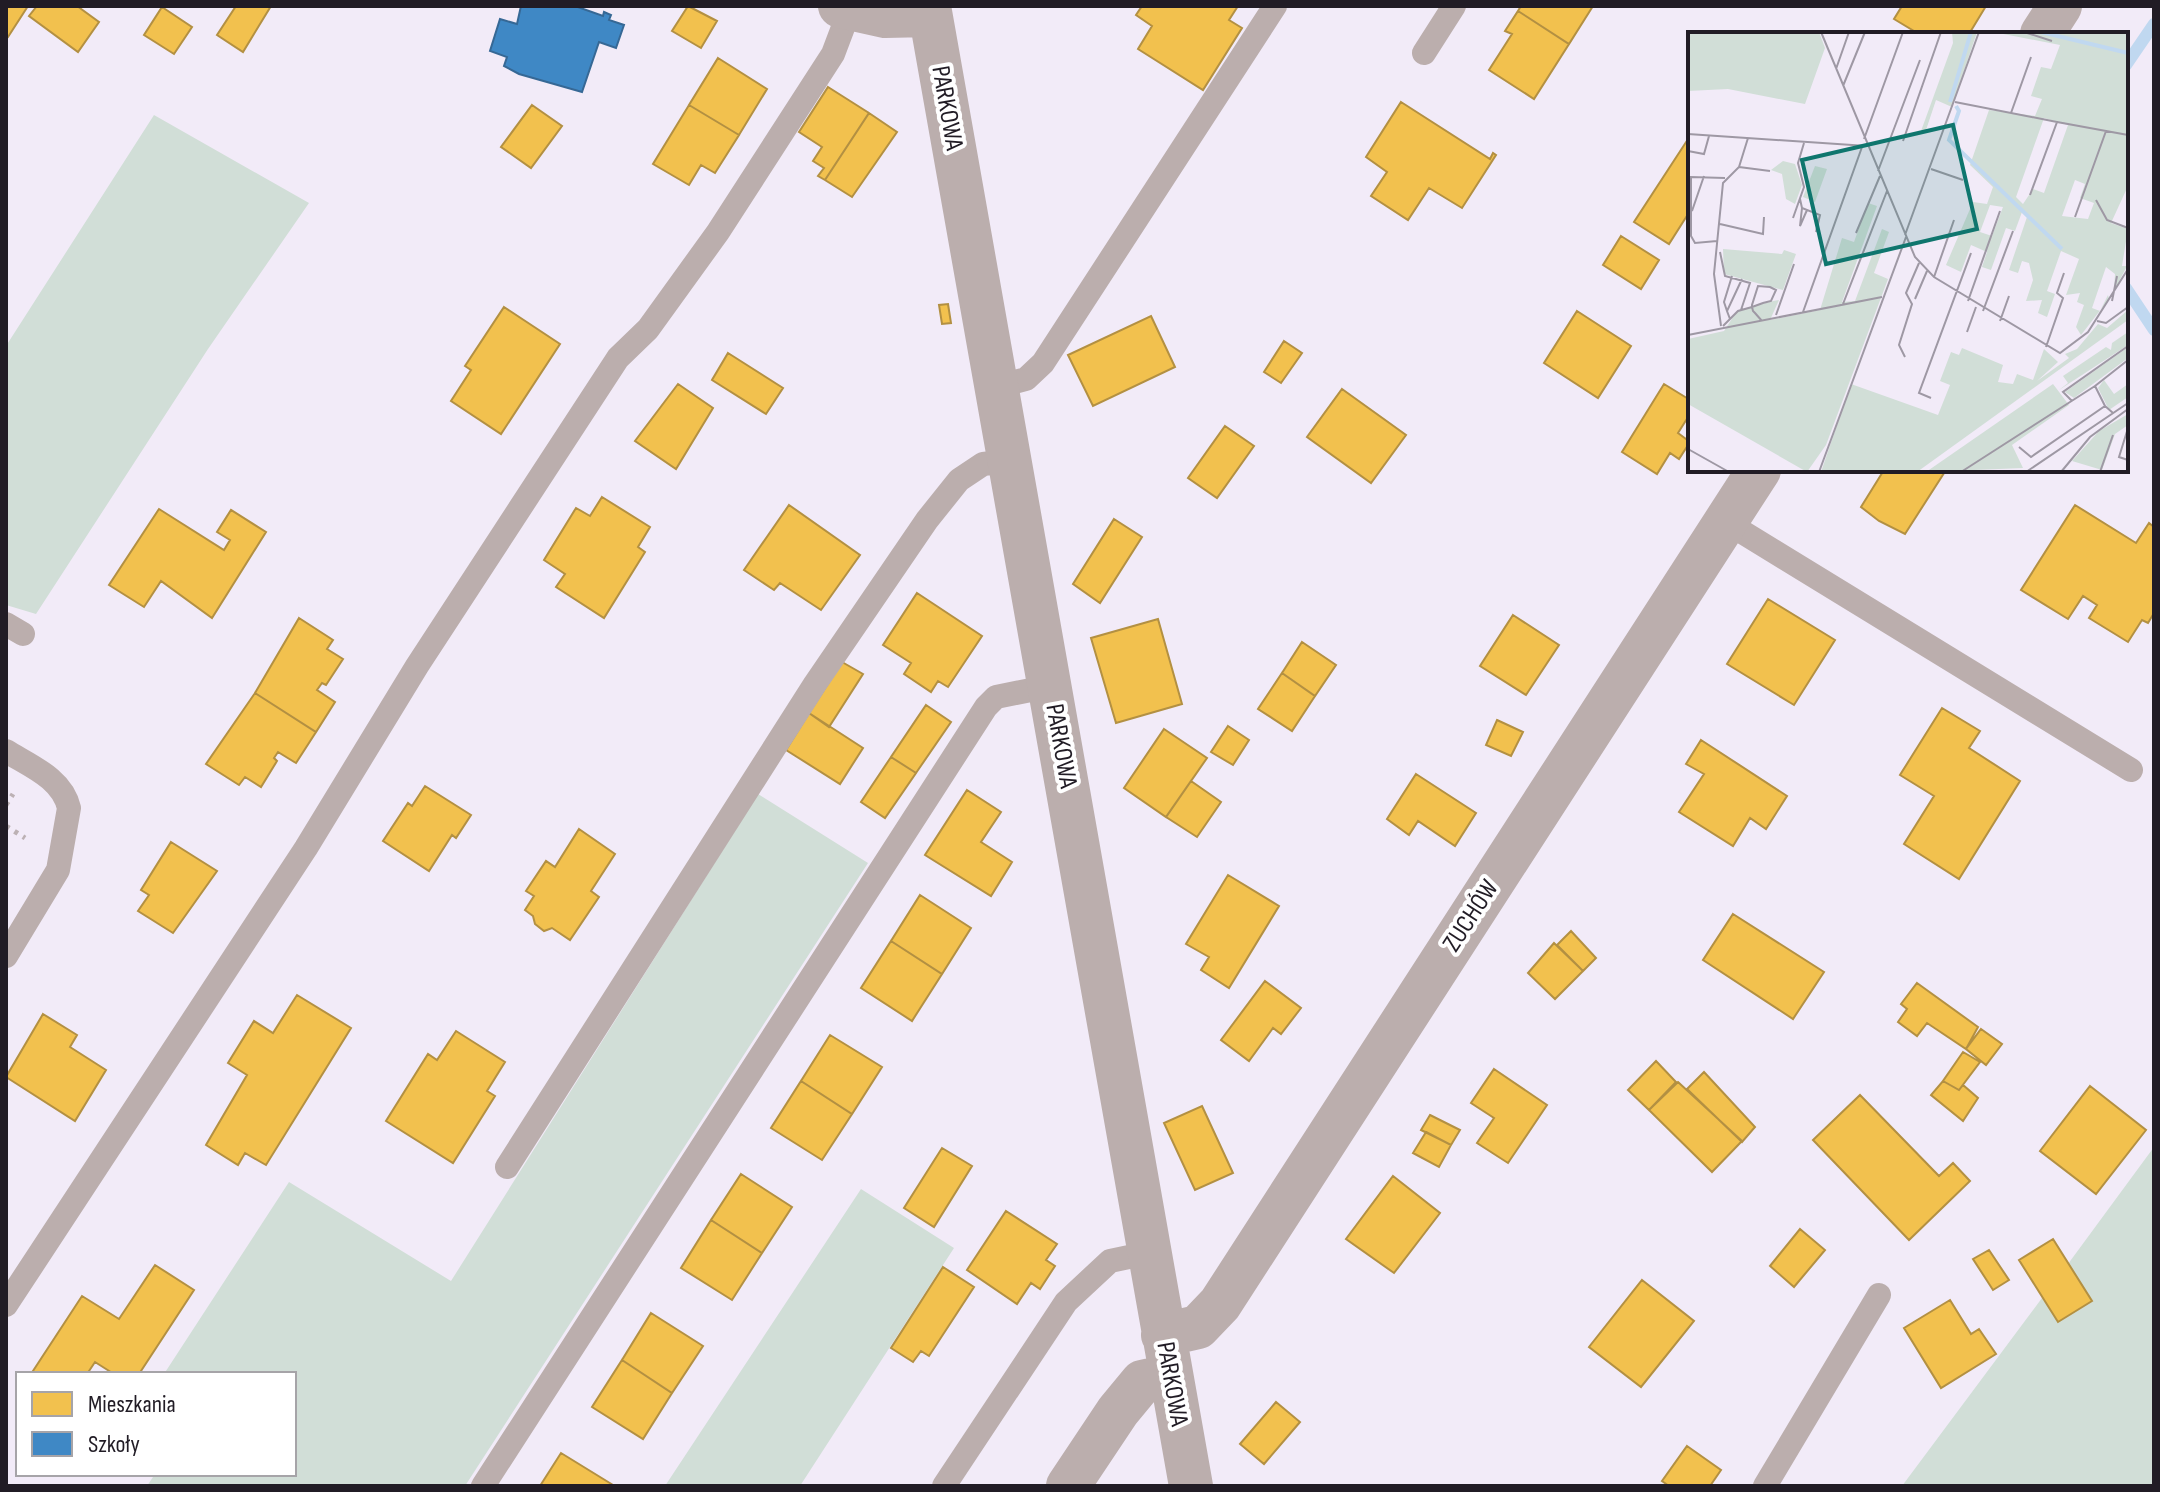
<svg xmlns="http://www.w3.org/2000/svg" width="2160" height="1492" viewBox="0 0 2160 1492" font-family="'Sofia Sans Condensed',sans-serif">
	<rect width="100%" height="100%" fill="#f2ebf8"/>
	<path fill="#d1ded7" d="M 154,115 L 309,203 L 208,349 L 36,614 L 6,605 L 6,346 Z
		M 758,794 L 868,863 L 465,1486 L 147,1486 L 155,1474 L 294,1474 L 294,1374 L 164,1374 L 289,1182 L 451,1281 Z
		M 2154,1147 L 2154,1486 L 1902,1486 L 2042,1298 L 2058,1321 L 2068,1264 Z
		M 861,1189 L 954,1248 L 800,1486 L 665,1486 Z"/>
	<path fill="#f2c14e" stroke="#b39042" stroke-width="2" d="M 6,6 L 28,6 L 8,37 L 6,36 Z
		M 37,6 L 77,6 L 99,22 L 78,52 L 29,16 Z
		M 236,6 L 271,6 L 243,52 L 217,35 Z
		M 688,6 L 717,21 L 701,48 L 672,31 Z
		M 1142,6 L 1238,6 L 1229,20 L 1242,28 L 1203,90 L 1138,49 L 1152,26 L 1136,15 Z
		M 1521,6 L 1593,6 L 1569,44 L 1518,11 Z
		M 1902,6 L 1986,6 L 1969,34 L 1919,34 L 1894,19 Z
		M 162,7 L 192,27 L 174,54 L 144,35 Z
		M 1518,11 L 1569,44 L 1534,99 L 1489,70 L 1512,34 L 1505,31 Z
		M 718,58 L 767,89 L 739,135 L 689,105 Z
		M 828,87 L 869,113 L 825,180 L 818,176 L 824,168 L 813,161 L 822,147 L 799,132 Z
		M 1401,102 L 1490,159 L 1493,153 L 1496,155 L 1462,208 L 1429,188 L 1408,220 L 1371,196 L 1387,172 L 1366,157 Z
		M 532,105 L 562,126 L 531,168 L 501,147 Z
		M 689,105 L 739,135 L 715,173 L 701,165 L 689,185 L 653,164 Z
		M 869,113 L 897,132 L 852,197 L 825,180 Z
		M 1690,136 L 1690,211 L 1669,244 L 1634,222 Z
		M 1621,236 L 1659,260 L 1641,289 L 1603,265 Z
		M 948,304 L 951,323 L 942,324 L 939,305 Z
		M 504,307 L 560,344 L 501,434 L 451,401 L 471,370 L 465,366 Z
		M 1577,311 L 1631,346 L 1598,398 L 1544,363 Z
		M 1151,316 L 1175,367 L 1093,406 L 1068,355 Z
		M 1284,341 L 1302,353 L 1281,383 L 1264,372 Z
		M 728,353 L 783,388 L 766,414 L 712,380 Z
		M 678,384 L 713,408 L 676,469 L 635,441 Z
		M 1664,384 L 1690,400 L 1690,414 L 1678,433 L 1690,442 L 1679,459 L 1670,453 L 1657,474 L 1622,452 Z
		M 1342,389 L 1406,435 L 1371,483 L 1307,437 Z
		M 1225,426 L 1254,446 L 1217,498 L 1188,478 Z
		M 1884,470 L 1946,470 L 1905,534 L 1879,521 L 1861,507 Z
		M 602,497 L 650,527 L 638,547 L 645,552 L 604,618 L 556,587 L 565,574 L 544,560 L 576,508 L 590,516 Z
		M 789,505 L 860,555 L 821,610 L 780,583 L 774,590 L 744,570 Z
		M 2075,505 L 2136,543 L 2149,523 L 2154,527 L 2154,613 L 2148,623 L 2142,620 L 2128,642 L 2089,618 L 2097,605 L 2083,596 L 2068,619 L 2021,590 Z
		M 159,509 L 224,550 L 230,540 L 217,532 L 231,510 L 266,532 L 212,618 L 161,581 L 144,607 L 109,585 Z
		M 1114,519 L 1142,537 L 1100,603 L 1073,584 Z
		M 917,593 L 982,636 L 948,687 L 938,681 L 931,692 L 904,674 L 911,663 L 883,645 Z
		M 1768,599 L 1835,640 L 1794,705 L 1727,664 Z
		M 1513,615 L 1559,645 L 1526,695 L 1480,666 Z
		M 299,618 L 333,640 L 327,649 L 343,659 L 326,685 L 322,683 L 317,690 L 335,702 L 316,732 L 255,693 Z
		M 1158,619 L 1182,704 L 1116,723 L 1091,638 Z
		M 1302,642 L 1336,665 L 1315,696 L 1282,673 Z
		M 842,662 L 863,674 L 829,727 L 809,713 Z
		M 1282,673 L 1315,696 L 1292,731 L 1258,709 Z
		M 255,693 L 316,732 L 296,763 L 278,752 L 274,758 L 277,761 L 261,787 L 245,777 L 239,785 L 206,764 Z
		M 926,705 L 951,722 L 916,773 L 891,757 Z
		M 1942,708 L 1980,731 L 1969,748 L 2020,781 L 1959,879 L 1904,844 L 1934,796 L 1900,775 Z
		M 809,713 L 863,748 L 840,784 L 786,750 Z
		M 1497,720 L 1523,732 L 1511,756 L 1486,745 Z
		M 1228,726 L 1249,740 L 1233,765 L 1211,752 Z
		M 1164,729 L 1207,758 L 1166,817 L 1124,788 Z
		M 1701,740 L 1787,796 L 1766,829 L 1750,818 L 1733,846 L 1679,812 L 1704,774 L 1686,764 Z
		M 891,757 L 916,773 L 885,818 L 861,802 Z
		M 1416,774 L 1476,813 L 1455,846 L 1418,821 L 1409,835 L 1387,819 Z
		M 1191,781 L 1221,802 L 1197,837 L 1166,817 Z
		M 425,786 L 471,815 L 456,838 L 452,835 L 429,871 L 383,841 L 408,803 L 412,806 Z
		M 967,790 L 1001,812 L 981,842 L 1012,862 L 991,896 L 925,855 Z
		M 579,829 L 615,854 L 591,891 L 599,897 L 570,940 L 552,928 L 544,931 L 535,924 L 533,916 L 525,910 L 534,896 L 526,891 L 546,861 L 555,867 Z
		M 171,842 L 217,871 L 173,933 L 138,911 L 149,895 L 141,890 Z
		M 1228,875 L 1279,906 L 1229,988 L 1201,970 L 1209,957 L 1186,944 Z
		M 920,895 L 971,928 L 942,974 L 891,941 Z
		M 1733,914 L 1824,972 L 1793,1019 L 1703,960 Z
		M 1571,931 L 1596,958 L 1583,971 L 1557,945 Z
		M 891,941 L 942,974 L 912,1021 L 861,988 Z
		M 1554,943 L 1583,971 L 1555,999 L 1528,973 Z
		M 1265,981 L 1301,1008 L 1281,1034 L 1273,1028 L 1249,1061 L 1221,1040 Z
		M 1917,983 L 1978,1027 L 1966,1049 L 1927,1023 L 1917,1036 L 1898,1022 L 1907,1009 L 1901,1004 Z
		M 297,995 L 351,1028 L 266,1165 L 245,1153 L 238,1165 L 206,1145 L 247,1075 L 228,1063 L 254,1021 L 273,1033 Z
		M 43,1014 L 77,1035 L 70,1047 L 106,1070 L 75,1121 L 6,1077 Z
		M 1981,1029 L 2002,1044 L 1986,1065 L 1966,1049 Z
		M 456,1031 L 505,1062 L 487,1091 L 495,1096 L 453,1163 L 386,1121 L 428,1054 L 437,1060 Z
		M 830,1035 L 882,1067 L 852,1114 L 801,1081 Z
		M 1963,1052 L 1980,1062 L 1959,1090 L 1943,1081 Z
		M 1656,1061 L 1676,1082 L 1649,1110 L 1628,1090 Z
		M 1494,1069 L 1547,1105 L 1508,1163 L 1477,1143 L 1494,1118 L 1471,1103 Z
		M 1704,1072 L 1755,1127 L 1742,1142 L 1687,1089 Z
		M 801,1081 L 852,1114 L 822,1160 L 771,1128 Z
		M 1943,1081 L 1959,1090 L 1963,1085 L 1978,1098 L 1963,1121 L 1931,1095 Z
		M 1678,1082 L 1742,1141 L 1712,1172 L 1649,1110 Z
		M 2090,1086 L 2146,1130 L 2096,1194 L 2040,1151 Z
		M 1860,1095 L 1939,1176 L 1953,1163 L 1970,1181 L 1909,1240 L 1813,1140 Z
		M 1202,1106 L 1233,1173 L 1195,1190 L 1164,1123 Z
		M 1430,1115 L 1460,1130 L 1451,1145 L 1421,1130 Z
		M 1426,1132 L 1451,1145 L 1439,1167 L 1413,1153 Z
		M 942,1148 L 972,1166 L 934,1227 L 904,1208 Z
		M 741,1174 L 792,1207 L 762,1253 L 711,1220 Z
		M 1393,1176 L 1440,1213 L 1394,1273 L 1346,1239 Z
		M 1006,1211 L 1057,1244 L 1046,1260 L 1055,1266 L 1040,1289 L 1031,1283 L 1017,1304 L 967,1270 Z
		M 711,1220 L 762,1253 L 732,1300 L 681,1268 Z
		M 1800,1229 L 1825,1250 L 1794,1287 L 1770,1266 Z
		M 2053,1239 L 2092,1301 L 2058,1322 L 2019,1260 Z
		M 1989,1250 L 2009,1280 L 1993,1290 L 1973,1259 Z
		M 155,1265 L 194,1290 L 139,1374 L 114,1374 L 95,1362 L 87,1374 L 31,1374 L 82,1296 L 119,1319 Z
		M 943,1267 L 974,1287 L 929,1356 L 921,1351 L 913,1362 L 891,1348 Z
		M 1642,1280 L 1694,1321 L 1641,1387 L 1589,1347 Z
		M 1950,1300 L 1971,1334 L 1979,1329 L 1996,1354 L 1941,1388 L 1904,1328 Z
		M 651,1313 L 703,1346 L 672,1393 L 622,1360 Z
		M 622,1360 L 672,1393 L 643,1439 L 592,1407 Z
		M 1276,1402 L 1300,1422 L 1264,1464 L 1240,1444 Z
		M 1687,1446 L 1721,1470 L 1710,1486 L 1669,1486 L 1662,1481 Z
		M 561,1453 L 613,1485 L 540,1486 Z"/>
	<path fill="#3f88c5" stroke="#366895" stroke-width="2" d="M 521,6 L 575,6 L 603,16 L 604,12 L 611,15 L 609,20 L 624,25 L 616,48 L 599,42 L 582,92 L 519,74 L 504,66 L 507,57 L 490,51 L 500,19 L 517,24 Z"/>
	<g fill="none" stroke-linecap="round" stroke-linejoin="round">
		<path stroke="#c0d8f0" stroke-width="12" d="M 2126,65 L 2154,24
			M 2126,288 L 2154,330"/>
		<path stroke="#bcb1b4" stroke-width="5" stroke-dasharray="4 6" stroke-linecap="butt" d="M 6,805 L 13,794
			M 6,826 L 25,838"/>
		<path stroke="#bbaead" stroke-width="24" d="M 1424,53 L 1454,6
			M 995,387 L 1026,379 L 1043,363 L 1275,6
			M 1726,522 L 2131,770
			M 6,624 L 23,634
			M 6,751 C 30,766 62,778 69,808 L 58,870 L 6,956
			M 507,1167 L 815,684 L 927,520 L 959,480 L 983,464 L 1009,461
			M 6,1305 L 306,848 L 417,666 L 618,358 L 648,329 L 718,232 L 833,54 L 850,9
			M 483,1486 L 986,707 L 996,697 L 1051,686
			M 944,1486 L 1066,1302 L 1110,1261 L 1148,1253
			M 1765,1486 L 1879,1295"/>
		<path stroke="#bbaead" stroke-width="44" d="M 840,6 L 885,16 L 930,15
			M 929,6 L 1191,1486
			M 2042,34 L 2060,6
			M 1163,1335 L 1198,1327 L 1220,1304 L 1759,470
			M 1068,1486 L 1118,1411 L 1142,1382 L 1169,1376"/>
	</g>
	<g text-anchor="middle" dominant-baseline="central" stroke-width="8" stroke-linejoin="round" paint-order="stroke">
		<g font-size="26" fill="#211c25" stroke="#fff">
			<text transform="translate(947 108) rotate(80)">PARKOWA</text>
			<text transform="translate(1061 746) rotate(80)">PARKOWA</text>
			<text transform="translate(1471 916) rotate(-57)">ZUCHÓW</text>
			<text transform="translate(1172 1384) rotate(80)">PARKOWA</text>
		</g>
	</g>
	<g transform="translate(1688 32)">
		<rect width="440" height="440" fill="#f2ebf8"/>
		<path d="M 0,0 L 131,0 L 137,16 L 117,72 L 40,57 L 0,59 ZM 264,0 L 289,0 L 264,75 L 248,68 L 237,101 L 233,99 L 265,11 ZM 305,0 L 440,0 L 440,154 L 423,191 L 440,197 L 434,234 L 439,234 L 426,259 L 427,242 L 418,235 L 404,276 L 412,279 L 420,263 L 421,267 L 393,303 L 388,295 L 396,273 L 389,270 L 392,261 L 378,263 L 391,227 L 373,219 L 359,259 L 367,262 L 359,285 L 350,281 L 354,268 L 338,269 L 345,248 L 341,231 L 334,229 L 330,241 L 321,238 L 339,185 L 334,180 L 327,199 L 318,196 L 303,238 L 294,235 L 299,220 L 283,213 L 273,240 L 258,233 L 285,170 L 299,172 L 305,155 L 282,133 L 301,78 L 347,84 L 354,67 L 343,64 L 353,35 L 363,37 L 372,13 ZM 356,86 L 380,93 L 356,161 L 345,157 L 335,172 L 328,165 ZM 387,148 L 397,152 L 392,166 L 406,171 L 400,187 L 374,184 ZM 302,173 L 315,175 L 304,204 L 292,200 ZM 95,129 L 107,132 L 114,153 L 107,172 L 98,167 L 94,142 L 83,138 ZM 127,134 L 139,137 L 127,170 L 115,165 ZM 180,171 L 189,174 L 154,270 L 167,269 L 194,197 L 201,200 L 186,241 L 200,247 L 138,413 L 119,440 L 0,372 L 0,307 L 36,299 L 49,279 L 85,269 L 91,268 L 82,288 L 132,278 L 154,206 L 166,210 ZM 35,217 L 94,222 L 96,218 L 108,222 L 95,258 L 36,242 ZM 440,278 L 440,288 L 229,440 L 133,440 L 163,352 L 250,383 L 262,353 L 252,349 L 263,320 L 271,323 L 274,316 L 315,333 L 310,350 L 325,352 L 329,342 L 345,348 L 356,317 L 370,330 L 349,349 L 381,326 L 377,322 L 389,317 L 410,292 L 419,296 ZM 440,300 L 440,313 L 371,358 L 380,351 L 375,344 L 418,315 L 423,318 L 424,311 ZM 440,315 L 440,326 L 386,366 L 377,360 ZM 416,348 L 426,362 L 440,352 L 440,365 L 421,378 L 410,356 ZM 365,352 L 381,373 L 324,413 L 335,436 L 238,440 ZM 440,382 L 440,393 L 427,402 L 414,438 L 384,429 L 411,399 Z" fill="#d1ded7" fill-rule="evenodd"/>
		<path fill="none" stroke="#c0d8f0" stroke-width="4" d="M 353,0 L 440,21M 262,70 L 283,0M 268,74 L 271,79 L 261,108 L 374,217"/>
		<path fill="none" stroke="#9e98a4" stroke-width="2" d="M 133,0 L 227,225 L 246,245 L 372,321 L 400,300 L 440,237M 336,0 L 364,9M 148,37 L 161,0M 155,54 L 177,0M 267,70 L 369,90 L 342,163M 323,81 L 343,25M 369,90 L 440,103M 0,102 L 179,114M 176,107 L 215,0M 215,109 L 253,0M 0,119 L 16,122 L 21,104M 51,135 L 82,139M 243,137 L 275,148M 190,139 L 232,28M 112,167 L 114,176 L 132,183 L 128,200M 408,168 L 419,188 L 440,196M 114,176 L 112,194 L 119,178M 4,179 L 16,144M 387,185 L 418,99M 105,186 L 116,155 L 110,131 L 116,111M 32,192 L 75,202 L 76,185M 168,201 L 192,144M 217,203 L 291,0M 29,209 L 7,211 L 3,204 L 3,145 L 37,146M 32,220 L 37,244 L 62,251 L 53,278M 246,245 L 266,188M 227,267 L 239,239M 280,269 L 312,179M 424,269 L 429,244M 155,272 L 199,159M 39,279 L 36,270 L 44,244M 295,279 L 325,199M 115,280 L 174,115M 88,283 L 106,232M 42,287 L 39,279 L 54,247M 312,289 L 321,264M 409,289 L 418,291 L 440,275M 33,294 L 26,242 L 35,151 L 51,135 L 60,106M 35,294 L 50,279 L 64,275 L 75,271 L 83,269 L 88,258 L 82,255 L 70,254 L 64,273 L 64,275 L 65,279 L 67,281 L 74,289M 279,300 L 288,275M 0,303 L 194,265M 358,315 L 375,266 L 369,261 L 376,241M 217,325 L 211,313 L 224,272 L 218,261 L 231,231M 243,366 L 231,361 L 283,221M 384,369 L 375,360 L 440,314M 417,374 L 407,354 L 440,328M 440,396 L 431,425 L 440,428M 331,415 L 343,425 L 417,374 L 425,381M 0,417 L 41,440M 131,440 L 218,205M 273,440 L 407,354M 338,440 L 440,371M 373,440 L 402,405 L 440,377M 412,440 L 425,403"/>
		<path fill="#0f766e" fill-opacity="0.15" stroke="#0f766e" stroke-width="4" d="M 265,93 L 289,197 L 138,232 L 114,128 Z"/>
		<rect width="440" height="440" fill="none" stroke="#211c25" stroke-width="4"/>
	</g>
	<rect width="2160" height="1492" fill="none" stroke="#211c25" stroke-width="16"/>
	<rect x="16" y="1372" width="280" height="104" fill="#ffffff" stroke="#a6a4a8" stroke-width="2"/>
	<rect x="32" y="1392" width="40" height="24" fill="#f2c14e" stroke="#a6a4a8" stroke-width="2"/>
	<text x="88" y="1412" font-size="24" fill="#211c25">Mieszkania</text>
	<rect x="32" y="1432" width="40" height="24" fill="#3f88c5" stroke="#a6a4a8" stroke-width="2"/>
	<text x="88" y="1452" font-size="24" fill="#211c25">Szkoły</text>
</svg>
